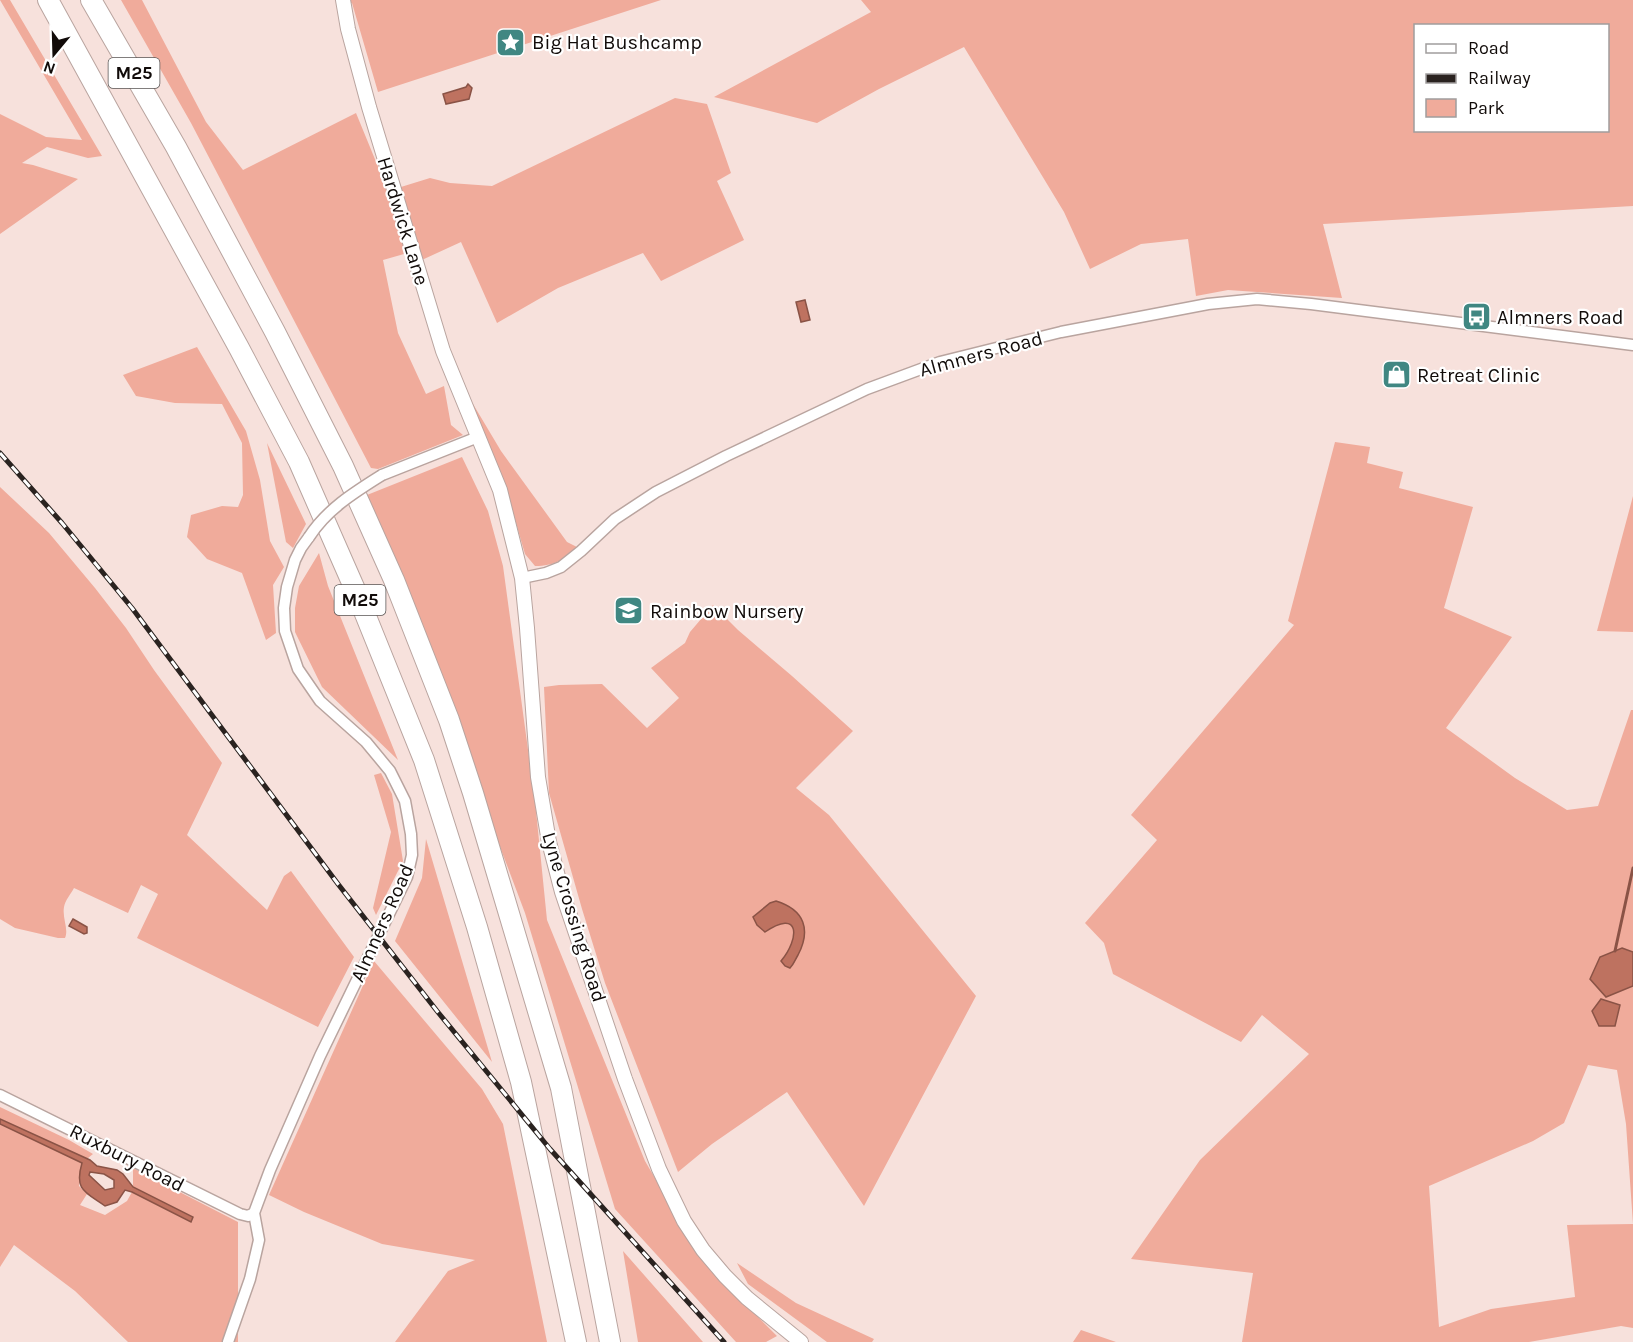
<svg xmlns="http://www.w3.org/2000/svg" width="1633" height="1342" viewBox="0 0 1633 1342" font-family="Karla,sans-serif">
	<rect width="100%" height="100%" fill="#f7e1dc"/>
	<path fill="#f0ab9b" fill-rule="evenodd" d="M 0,0 L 10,0 L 102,156 L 88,158 L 47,147 L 22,163 L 33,165 L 78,179 L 0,234 L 0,114 L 46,137 L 82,140 Z
		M 121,0 L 142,0 L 206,122 L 243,170 L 356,113 L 388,191 L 430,178 L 450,183 L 492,186 L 675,98 L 707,104 L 731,173 L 717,181 L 744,240 L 661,281 L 643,253 L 558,288 L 497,323 L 461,242 L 424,259 L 404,254 L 383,260 L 398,333 L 426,394 L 444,386 L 451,425 L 463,435 L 378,469 L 371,468 L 191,123 Z
		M 343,0 L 661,0 L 378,92 L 352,3 L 343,4 Z
		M 861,0 L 1633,0 L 1633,206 L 1323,224 L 1342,298 L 1228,290 L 1196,296 L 1188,239 L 1141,244 L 1090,269 L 1064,212 L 964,47 L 879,89 L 817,123 L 714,97 L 871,12 ZM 1416,26 L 1608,26 L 1608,130 L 1416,130 Z
		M 197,347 L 246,431 L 260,480 L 270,541 L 284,567 L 273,585 L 276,633 L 266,640 L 242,573 L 207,559 L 187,537 L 191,515 L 222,506 L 238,507 L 243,495 L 242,443 L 222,404 L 175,403 L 136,396 L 123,375 Z
		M 473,404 L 501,451 L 567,542 L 577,547 C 562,560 555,566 535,566 L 525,554 L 509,499 L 475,420 Z
		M 1335,442 L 1370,447 L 1367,463 L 1403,472 L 1399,488 L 1473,507 L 1444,608 L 1512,637 L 1446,728 L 1515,778 L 1567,810 L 1598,806 L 1631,710 L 1633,710 L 1633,952 L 1622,948 L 1606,997 L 1633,986 L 1633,1328 L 1621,1326 L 1529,1342 L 1242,1342 L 1253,1273 L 1131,1259 L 1200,1160 L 1309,1054 L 1262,1015 L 1241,1042 L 1113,974 L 1104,943 L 1085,923 L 1157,840 L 1131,815 L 1294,625 L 1288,621 ZM 1588,1065 L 1617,1070 L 1626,1124 L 1633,1224 L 1567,1225 L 1575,1297 L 1491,1309 L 1439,1327 L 1429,1186 L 1533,1141 L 1564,1123 Z
		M 267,443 L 306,524 L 293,548 L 286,542 Z
		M 462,457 L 488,511 L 503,566 L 535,801 L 547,920 L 645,1161 L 705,1264 L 777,1336 L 766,1342 L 736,1342 L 615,1209 L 525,913 L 367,495 Z
		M 0,487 L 49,533 L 95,588 L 126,628 L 154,670 L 222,763 L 187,835 L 267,910 L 284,876 L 291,871 L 354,957 L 318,1027 L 137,938 L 158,894 L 141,885 L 128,913 L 74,888 C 71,894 65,900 64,907 C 62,918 69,929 65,938 L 58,938 L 15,928 L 0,919 Z
		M 1633,496 L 1633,632 L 1597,631 Z
		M 319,553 L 328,586 L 398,760 L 322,687 L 295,632 L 295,608 L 299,586 Z
		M 713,605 L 738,630 L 792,676 L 853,731 L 796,788 L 829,815 L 976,996 L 864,1206 L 787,1092 L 712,1144 L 678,1172 L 605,983 L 582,909 L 549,793 L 544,687 L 559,685 L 602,684 L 647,728 L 679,698 L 651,668 L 685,643 L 690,632 Z
		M 381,773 L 392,794 L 403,861 L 376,915 L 373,908 L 391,832 L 374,775 Z
		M 426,839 L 492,1062 L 395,941 L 422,878 Z
		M 374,961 L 482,1089 L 503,1124 L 547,1342 L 395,1342 L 448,1271 L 475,1260 L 382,1244 L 304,1212 L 269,1195 Z
		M 0,1107 L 69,1140 L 93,1154 L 82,1163 L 79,1186 L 87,1194 L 80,1205 L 105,1215 L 127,1201 L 132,1192 L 191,1222 L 193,1217 L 133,1187 L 133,1168 L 238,1222 L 238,1342 L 128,1342 L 75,1291 L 14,1245 L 0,1267 Z
		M 623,1251 L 703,1342 L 638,1342 Z
		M 737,1263 L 796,1303 L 874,1339 L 872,1342 L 827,1342 L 748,1284 Z
		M 1081,1330 L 1116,1342 L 1073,1342 Z"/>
	<path fill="#be7260" stroke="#8a5346" stroke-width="1.5" fill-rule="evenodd" d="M 468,84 L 472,88 L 469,99 L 446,104 L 443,94 L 466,87 Z
		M 805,300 L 810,320 L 801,322 L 796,302 Z
		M 776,901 C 805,910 811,930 798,955 C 795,960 794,964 790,968 L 785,966 L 781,961 C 800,938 800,908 765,932 L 757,925 L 753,917 L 770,903 Z
		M 73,919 L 87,927 L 87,933 L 84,934 L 69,926 Z
		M 1622,948 L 1633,952 L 1633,986 L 1606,997 L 1590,979 L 1600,957 Z
		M 1601,999 L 1620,1005 L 1615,1026 L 1599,1026 L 1592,1011 Z
		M 0,1119 L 90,1160 L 97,1166 L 117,1170 L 123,1174 L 133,1187 L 193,1217 L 191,1222 L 132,1192 L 125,1190 L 117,1202 L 105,1206 C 85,1192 74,1190 82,1163 L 0,1124 ZM 90,1172 L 104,1174 L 114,1180 L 114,1188 L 105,1190 L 89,1175 Z"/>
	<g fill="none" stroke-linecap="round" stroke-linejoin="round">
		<path stroke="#8a5346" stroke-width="3" d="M 1615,951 L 1633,868"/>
		<defs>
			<path id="minor" d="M 382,475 L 478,437
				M 522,578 L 546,573 L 561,567 L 581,551 L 615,519 L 656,492 L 726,456 L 867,389 L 940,362 L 1061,332 L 1208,304 L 1257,299 L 1311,304 L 1633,345
				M 0,1095 L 240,1214 L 248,1216 L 254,1213
				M 228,1342 L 250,1279 L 259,1240 L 254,1213 L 270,1170 L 320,1056 L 407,877 L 412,855 L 411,834 L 405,801 L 390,771 L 366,742 L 320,701 L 298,669 L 285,631 L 284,608 L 287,587 L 295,560 L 301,548 L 309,537"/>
			<path id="tertiary" d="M 343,0 L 348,29 L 369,107 L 443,351 L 500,490 L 522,578 L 527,628 L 538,777 L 549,842 L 562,892 L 625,1079 L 659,1169 L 684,1221 L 703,1250 L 725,1276 L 747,1298 L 801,1342"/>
			<path id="motorway" d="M 48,0 L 239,348 L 299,462 L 357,594 L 424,760 L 477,927 L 521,1082 L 576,1342
				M 91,0 L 176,147 L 275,332 L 343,466 L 394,580 L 449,720 L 473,793 L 561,1088 L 610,1342"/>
		</defs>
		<use href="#minor" stroke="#b9a49f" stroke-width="13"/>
		<use href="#tertiary" stroke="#b9a49f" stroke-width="16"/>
		<use href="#motorway" stroke="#b9a49f" stroke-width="22"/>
		<use href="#minor" stroke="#fff" stroke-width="10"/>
		<use href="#tertiary" stroke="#fff" stroke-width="14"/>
		<use href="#motorway" stroke="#fff" stroke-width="20"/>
		<defs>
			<path id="rail" d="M 0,453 L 62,523 L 132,608 L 338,884 L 437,1011 L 550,1149 L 724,1342"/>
		</defs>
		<use href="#rail" stroke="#2a2320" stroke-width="5"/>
		<use href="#rail" stroke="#fff" stroke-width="3" stroke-dasharray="9" stroke-linecap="butt"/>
		<defs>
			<path id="minor-bridge" d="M 309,537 C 327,509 355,492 382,475"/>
		</defs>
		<use href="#minor-bridge" stroke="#b9a49f" stroke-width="13" stroke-linecap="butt"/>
		<use href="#minor-bridge" stroke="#fff" stroke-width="10"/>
	</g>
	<defs>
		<symbol id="sight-square" viewBox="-11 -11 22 22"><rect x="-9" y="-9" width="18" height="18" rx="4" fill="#408782" stroke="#fff"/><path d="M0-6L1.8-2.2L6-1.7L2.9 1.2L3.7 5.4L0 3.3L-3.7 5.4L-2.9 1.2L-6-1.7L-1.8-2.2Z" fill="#fff"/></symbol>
		<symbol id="bus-square" viewBox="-11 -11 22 22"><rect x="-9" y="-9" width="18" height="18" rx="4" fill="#408782" stroke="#fff"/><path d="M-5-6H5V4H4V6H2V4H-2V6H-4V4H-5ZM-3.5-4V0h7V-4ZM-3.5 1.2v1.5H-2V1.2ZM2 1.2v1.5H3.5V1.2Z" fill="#fff"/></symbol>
		<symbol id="shop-square" viewBox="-11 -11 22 22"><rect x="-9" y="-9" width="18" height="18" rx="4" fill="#408782" stroke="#fff"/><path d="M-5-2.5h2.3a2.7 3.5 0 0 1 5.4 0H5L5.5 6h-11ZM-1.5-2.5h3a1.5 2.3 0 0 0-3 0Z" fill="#fff"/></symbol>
		<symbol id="school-square" viewBox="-11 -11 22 22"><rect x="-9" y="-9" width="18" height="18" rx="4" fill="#408782" stroke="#fff"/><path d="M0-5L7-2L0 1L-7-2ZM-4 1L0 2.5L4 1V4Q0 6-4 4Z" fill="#fff"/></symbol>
	</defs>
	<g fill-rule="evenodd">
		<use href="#sight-square" x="494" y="26" width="33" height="33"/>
		<use href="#bus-square" x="1460" y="300" width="33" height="33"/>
		<use href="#shop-square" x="1380" y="358" width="33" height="33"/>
		<use href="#school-square" x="612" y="594" width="33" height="33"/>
	</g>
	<g text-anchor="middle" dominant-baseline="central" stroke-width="4.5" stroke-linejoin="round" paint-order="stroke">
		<g fill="#fff" stroke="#585453" stroke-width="1.5">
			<rect x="108.5" y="58" width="51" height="30" rx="4.5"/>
			<rect x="334.5" y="585" width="51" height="30" rx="4.5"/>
		</g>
		<g font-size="18" font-weight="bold" fill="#110b09">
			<text x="134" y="73">M25</text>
			<text x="360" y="600">M25</text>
		</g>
		<g font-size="20" fill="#110b09" stroke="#fff" text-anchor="start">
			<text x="532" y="42">Big Hat Bushcamp</text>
			<text x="1497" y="317">Almners Road</text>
			<text x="1417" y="375">Retreat Clinic</text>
			<text x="650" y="611">Rainbow Nursery</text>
		</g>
		<g font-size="20" fill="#110b09" stroke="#fff">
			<text transform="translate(403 221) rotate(73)">Hardwick Lane</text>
			<text transform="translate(981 354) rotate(-15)">Almners Road</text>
			<text transform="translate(574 917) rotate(73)">Lyne Crossing Road</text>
			<text transform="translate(382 923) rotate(-66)">Almners Road</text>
			<text transform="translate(127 1158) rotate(27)">Ruxbury Road</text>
		</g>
	</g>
	<rect x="1414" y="24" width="195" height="108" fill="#ffffff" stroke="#a09d9d" stroke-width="1.5"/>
	<rect x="1426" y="44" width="30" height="9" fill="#ffffff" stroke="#a09d9d" stroke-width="1.5"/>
	<text x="1468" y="54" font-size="18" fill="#110b09">Road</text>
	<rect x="1426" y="74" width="30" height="9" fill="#2a2320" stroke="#a09d9d" stroke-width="1.5"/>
	<text x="1468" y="84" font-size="18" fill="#110b09">Railway</text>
	<rect x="1426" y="99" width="30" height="18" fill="#f0ab9b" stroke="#a09d9d" stroke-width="1.5"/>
	<text x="1468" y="114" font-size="18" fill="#110b09">Park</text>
	<g transform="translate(54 54) rotate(199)" stroke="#ffffff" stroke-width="4.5" paint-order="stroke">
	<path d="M0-4.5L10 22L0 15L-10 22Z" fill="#110b09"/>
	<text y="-9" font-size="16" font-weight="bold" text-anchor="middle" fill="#110b09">N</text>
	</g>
</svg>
